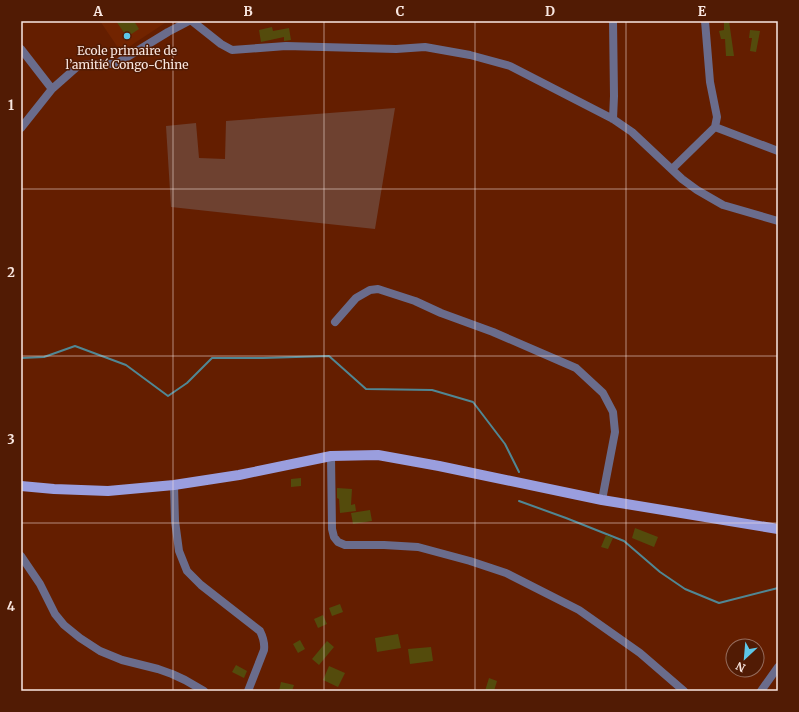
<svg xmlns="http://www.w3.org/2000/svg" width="799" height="712" viewBox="0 0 799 712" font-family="Merriweather,serif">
	<rect width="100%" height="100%" fill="#641e00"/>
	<path fill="#722400" d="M 100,21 L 168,21 L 121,52 Z"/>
	<path fill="#6e4130" d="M 395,108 L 375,229 L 171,207 L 166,126 L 196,123 L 199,158 L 225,159 L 226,121 Z"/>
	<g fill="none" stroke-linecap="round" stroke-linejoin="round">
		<path stroke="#508794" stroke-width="2" d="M 21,358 L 44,357 L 75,346 L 126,365 L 168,396 L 187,383 L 212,358 L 263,358 L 329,356 L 366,389 L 432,390 L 473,402 L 505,444 L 519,472
			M 519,501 L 566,518 L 624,541 L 660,572 L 685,589 L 719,603 L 778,588"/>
	</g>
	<path fill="#544b0c" d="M 116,21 L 134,21 L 139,29 L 127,37 Z
		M 724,21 L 729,21 L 734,56 L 726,56 L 725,39 L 721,39 L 719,31 L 724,30 Z
		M 272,27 L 273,31 L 289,28 L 291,40 L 284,41 L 284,37 L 261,42 L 259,30 Z
		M 750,30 L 760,31 L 756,52 L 750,51 L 752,38 L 749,38 Z
		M 301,478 L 301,486 L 291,487 L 291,479 Z
		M 337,488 L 352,489 L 351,505 L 355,504 L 356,511 L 340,513 L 339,499 L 337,498 Z
		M 370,510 L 372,521 L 353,524 L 351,513 Z
		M 635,528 L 658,537 L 654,547 L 632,538 Z
		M 606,535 L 613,538 L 608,549 L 601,547 Z
		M 340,604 L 343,612 L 332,616 L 329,608 Z
		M 323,615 L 327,624 L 318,628 L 314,619 Z
		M 398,634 L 401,648 L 377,652 L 375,638 Z
		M 300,640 L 305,649 L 298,653 L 293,644 Z
		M 327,641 L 334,647 L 319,665 L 312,659 Z
		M 431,647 L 433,661 L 410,664 L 408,649 Z
		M 236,665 L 247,671 L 244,678 L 232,672 Z
		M 329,666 L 345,673 L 338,687 L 323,680 Z
		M 489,678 L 497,681 L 494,691 L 485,691 Z
		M 281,682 L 294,685 L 292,691 L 279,691 Z"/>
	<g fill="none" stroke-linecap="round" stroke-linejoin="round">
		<path stroke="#6a6c8c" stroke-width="8" d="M 192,21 L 221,44 L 232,50 L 286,46 L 396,49 L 425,47 L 470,55 L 510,66 L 613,119 L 632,132 L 682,179 L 697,190 L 723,205 L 778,221
			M 613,21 L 614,96 L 613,119
			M 21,49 L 52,89
			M 715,127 L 778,151
			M 21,128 L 52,89 L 78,66 C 91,62 106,67 119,62 L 168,32 L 189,21
			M 672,169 L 715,127 L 717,117 L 710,82 L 705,21
			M 335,322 L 356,298 L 370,290 L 378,289 L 415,301 L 441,313 L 493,332 L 576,368 L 603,393 L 613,412 L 615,432 L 602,500
			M 331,456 L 332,529 L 334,537 L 338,542 L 345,545 L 384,545 L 418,547 L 470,561 L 506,573 L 579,610 L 640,653 L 684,691
			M 174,485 L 175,521 L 179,551 L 187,571 L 201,585 L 260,631 C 263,637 265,642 264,650 L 248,691
			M 21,556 L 40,584 L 55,614 L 64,625 L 80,638 L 100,651 L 122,660 L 158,669 L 172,674 L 185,680 L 204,691
			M 761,691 L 778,667"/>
		<path stroke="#9a9ede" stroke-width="10" d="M 21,486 L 54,489 L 108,491 L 174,485 L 239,475 L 331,456 L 378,455 L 439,466 L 602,500 L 778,529"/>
	</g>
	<path fill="none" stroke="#fae8e2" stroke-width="1" stroke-opacity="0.55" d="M 173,21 L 173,691M 324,21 L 324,691M 475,21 L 475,691M 626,21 L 626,691M 21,189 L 778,189M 21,356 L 778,356M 21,523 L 778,523"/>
	<circle fill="#5dc7e8" stroke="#511b04" stroke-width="1.5" cx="127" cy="36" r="4"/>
	<g text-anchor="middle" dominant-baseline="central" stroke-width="3" stroke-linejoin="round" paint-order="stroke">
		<g font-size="12" fill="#fae8e2" stroke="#511b04">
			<text x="127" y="50">Ecole primaire de<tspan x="127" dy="14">l’amitié Congo-Chine</tspan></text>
		</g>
	</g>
	<rect width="799" height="712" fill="none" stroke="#511b04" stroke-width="44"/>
	<g transform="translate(745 658) rotate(206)"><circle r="19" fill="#511b04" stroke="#956d5d"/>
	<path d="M0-3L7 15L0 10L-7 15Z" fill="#5dc7e8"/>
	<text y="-6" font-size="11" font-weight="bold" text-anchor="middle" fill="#fae8e2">N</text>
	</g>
	<rect x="22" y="22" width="755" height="668" fill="none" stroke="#fae8e2" stroke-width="1.5"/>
	<g font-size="13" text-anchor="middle" font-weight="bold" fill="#fae8e2">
		<text x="98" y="16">A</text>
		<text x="248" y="16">B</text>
		<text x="400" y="16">C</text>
		<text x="550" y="16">D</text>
		<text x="702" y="16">E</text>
		<text x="11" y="110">1</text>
		<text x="11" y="277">2</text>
		<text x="11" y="444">3</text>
		<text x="11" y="611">4</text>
	</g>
</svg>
